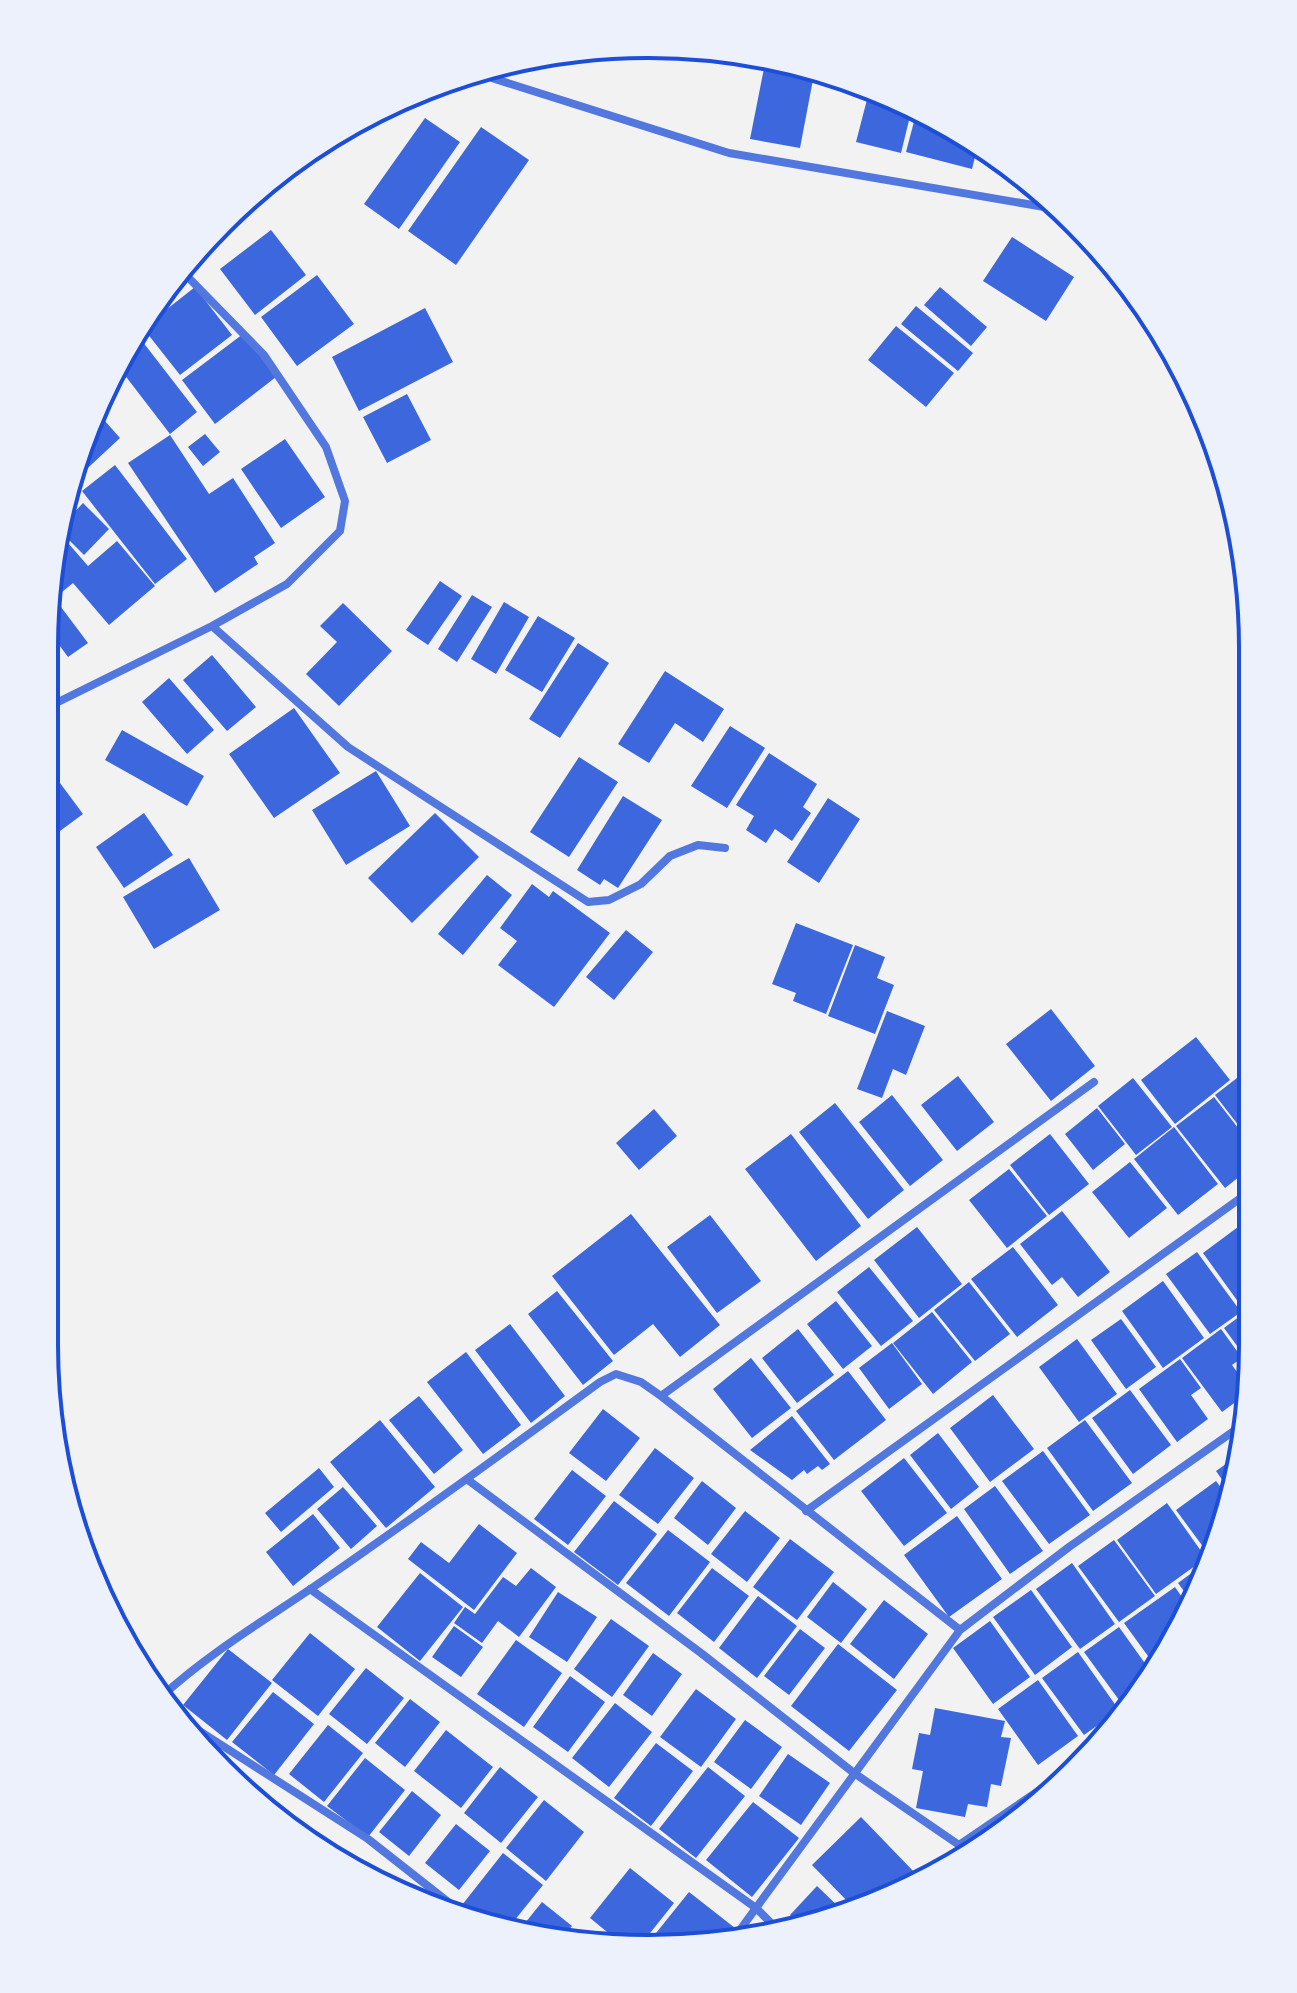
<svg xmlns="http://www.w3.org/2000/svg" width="1297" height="1993" viewBox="0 0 1297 1993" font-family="'PT Serif',serif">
	<rect width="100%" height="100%" fill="#f2f2f2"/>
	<path fill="#3d67dc" d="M 766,58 L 815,69 L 800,148 L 750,139 Z
		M 870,88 L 912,108 L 901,153 L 856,142 Z
		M 917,110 L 950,125 L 978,145 L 972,169 L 906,152 Z
		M 425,118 L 460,142 L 399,229 L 364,204 Z
		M 481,127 L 529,160 L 456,265 L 408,231 Z
		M 271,230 L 306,275 L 255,315 L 220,269 Z
		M 1012,237 L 1074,277 L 1046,321 L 983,281 Z
		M 317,275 L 354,324 L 297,366 L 261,317 Z
		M 195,287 L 232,335 L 180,375 L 143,328 Z
		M 940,287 L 987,327 L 971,346 L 924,305 Z
		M 916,306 L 973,353 L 958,371 L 901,324 Z
		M 425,308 L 453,362 L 359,411 L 332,357 Z
		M 896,326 L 954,373 L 926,407 L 868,360 Z
		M 243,334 L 276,377 L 215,424 L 182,380 Z
		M 139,337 L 197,412 L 170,434 L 117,365 Z
		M 407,394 L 431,440 L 387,463 L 363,417 Z
		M 97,412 L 120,438 L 77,478 Z
		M 205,434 L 220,452 L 203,466 L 188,447 Z
		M 170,435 L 209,494 L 233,478 L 275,543 L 254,557 L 258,564 L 215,593 L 128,463 Z
		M 285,439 L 325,497 L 281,528 L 241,469 Z
		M 115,465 L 187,559 L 155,584 L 82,491 Z
		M 83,503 L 109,529 L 84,555 L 61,532 L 63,524 Z
		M 117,541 L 155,586 L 109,625 L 73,583 L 62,592 L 49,577 L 49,569 L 54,554 L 68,543 L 88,566 Z
		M 440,581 L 462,596 L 428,645 L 406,630 Z
		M 49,591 L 88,643 L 68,657 L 54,638 L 49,642 Z
		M 472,595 L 492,607 L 457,662 L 438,649 Z
		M 504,602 L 529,617 L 496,674 L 471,659 Z
		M 343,603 L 392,651 L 339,706 L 306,674 L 337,642 L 320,626 Z
		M 538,616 L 575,638 L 542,692 L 505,670 Z
		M 578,643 L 609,663 L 560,738 L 529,719 Z
		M 212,655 L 256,707 L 227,731 L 183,680 Z
		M 665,671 L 724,709 L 703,742 L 675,723 L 649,763 L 618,744 Z
		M 169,678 L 214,730 L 187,754 L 142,702 Z
		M 294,708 L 340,773 L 274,818 L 229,754 Z
		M 730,726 L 765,748 L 727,808 L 691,786 Z
		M 122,730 L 204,776 L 187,806 L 105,760 Z
		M 769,753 L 817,784 L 803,807 L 811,813 L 792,841 L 775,829 L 766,843 L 746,830 L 754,816 L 736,805 Z
		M 579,757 L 618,782 L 569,857 L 530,832 Z
		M 376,771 L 410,826 L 346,865 L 312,810 Z
		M 60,783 L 83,814 L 60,831 L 48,813 L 48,792 Z
		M 623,796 L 662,820 L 618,888 L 604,879 L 600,885 L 577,870 Z
		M 828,798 L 860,819 L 819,883 L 787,862 Z
		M 144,813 L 173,855 L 124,888 L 96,847 Z
		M 435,813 L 479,857 L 412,923 L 368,878 Z
		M 189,858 L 220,910 L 154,949 L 123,897 Z
		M 487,875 L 512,895 L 463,955 L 438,934 Z
		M 532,884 L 549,897 L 553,891 L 610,933 L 554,1007 L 498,965 L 517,941 L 500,928 Z
		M 796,923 L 853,945 L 826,1014 L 793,1001 L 796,993 L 772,984 Z
		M 626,930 L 653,952 L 614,1000 L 586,977 Z
		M 855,945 L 885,957 L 877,978 L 894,985 L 875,1034 L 828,1016 Z
		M 1051,1009 L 1095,1066 L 1051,1101 L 1006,1044 Z
		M 887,1011 L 925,1026 L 906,1075 L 893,1069 L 882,1098 L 857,1089 Z
		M 1196,1037 L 1230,1080 L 1175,1124 L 1141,1080 Z
		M 1250,1068 L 1249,1139 L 1215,1095 Z
		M 958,1076 L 994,1122 L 957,1151 L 921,1105 Z
		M 1133,1078 L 1172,1127 L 1136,1155 L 1098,1106 Z
		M 892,1095 L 943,1160 L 910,1186 L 859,1122 Z
		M 1214,1097 L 1249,1142 L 1249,1169 L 1225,1188 L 1176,1126 Z
		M 835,1103 L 904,1190 L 868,1219 L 799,1132 Z
		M 1097,1108 L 1125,1144 L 1093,1170 L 1065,1134 Z
		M 654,1109 L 677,1136 L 639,1170 L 616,1143 Z
		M 1174,1127 L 1218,1184 L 1178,1215 L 1134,1159 Z
		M 791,1134 L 861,1226 L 816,1261 L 745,1169 Z
		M 1050,1134 L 1089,1184 L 1049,1215 L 1010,1165 Z
		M 1130,1162 L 1167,1208 L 1129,1238 L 1092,1192 Z
		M 1009,1169 L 1047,1216 L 1007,1248 L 969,1200 Z
		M 1062,1211 L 1110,1272 L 1078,1297 L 1062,1277 L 1052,1285 L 1020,1244 Z
		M 631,1214 L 720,1325 L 680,1357 L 653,1324 L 614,1355 L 552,1276 Z
		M 710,1215 L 761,1281 L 717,1313 L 667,1247 Z
		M 1246,1221 L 1249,1225 L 1248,1307 L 1244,1310 L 1203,1253 Z
		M 917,1227 L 962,1284 L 919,1318 L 874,1260 Z
		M 1013,1247 L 1058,1305 L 1017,1337 L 971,1279 Z
		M 1197,1252 L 1241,1312 L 1210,1334 L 1166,1274 Z
		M 869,1267 L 913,1321 L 881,1346 L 837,1292 Z
		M 1163,1281 L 1204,1338 L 1163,1368 L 1122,1311 Z
		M 969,1282 L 1010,1334 L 975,1361 L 934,1310 Z
		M 557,1291 L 613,1361 L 583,1385 L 528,1314 Z
		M 836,1301 L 872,1346 L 843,1369 L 807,1324 Z
		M 1248,1310 L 1248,1361 L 1224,1328 Z
		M 932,1312 L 972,1362 L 933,1394 L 893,1343 Z
		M 1121,1319 L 1156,1367 L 1126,1389 L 1091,1340 Z
		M 510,1324 L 565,1396 L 531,1423 L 475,1350 Z
		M 798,1329 L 834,1375 L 797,1403 L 762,1358 Z
		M 1221,1329 L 1242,1358 L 1232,1365 L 1248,1387 L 1248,1393 L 1222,1412 L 1182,1358 Z
		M 1077,1339 L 1117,1394 L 1079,1422 L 1039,1367 Z
		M 892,1343 L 922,1384 L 889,1409 L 859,1368 Z
		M 466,1352 L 521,1425 L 483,1454 L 427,1382 Z
		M 751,1358 L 791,1408 L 752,1438 L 713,1389 Z
		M 1180,1359 L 1201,1388 L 1191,1395 L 1208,1419 L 1177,1442 L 1139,1389 Z
		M 848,1371 L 886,1420 L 834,1460 L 796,1411 Z
		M 1130,1390 L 1171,1445 L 1133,1474 L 1092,1418 Z
		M 993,1395 L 1034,1449 L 990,1482 L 950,1428 Z
		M 419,1396 L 463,1450 L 434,1474 L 389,1420 Z
		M 603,1409 L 640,1438 L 606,1481 L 569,1453 Z
		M 792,1416 L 830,1464 L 822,1470 L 818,1466 L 807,1474 L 804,1470 L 792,1480 L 750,1450 Z
		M 380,1420 L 435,1487 L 386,1528 L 330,1462 Z
		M 1085,1420 L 1132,1483 L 1093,1511 L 1047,1448 Z
		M 938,1433 L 979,1487 L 951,1509 L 910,1455 Z
		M 655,1448 L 694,1478 L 658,1524 L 619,1495 Z
		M 1043,1451 L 1090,1515 L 1049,1544 L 1002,1481 Z
		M 1240,1454 L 1234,1475 L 1230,1491 L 1216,1471 Z
		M 904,1458 L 947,1513 L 904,1546 L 861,1491 Z
		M 319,1468 L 334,1487 L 281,1532 L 265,1513 Z
		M 572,1470 L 606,1496 L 568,1545 L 534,1519 Z
		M 702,1481 L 736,1508 L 708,1545 L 674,1518 Z
		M 1216,1481 L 1228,1497 L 1217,1539 L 1204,1548 L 1176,1510 Z
		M 995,1486 L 1043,1551 L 1010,1574 L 964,1509 Z
		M 343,1487 L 377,1526 L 351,1549 L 317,1509 Z
		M 614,1501 L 657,1534 L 618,1585 L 574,1552 Z
		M 1167,1503 L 1206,1558 L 1156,1594 L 1117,1540 Z
		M 745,1511 L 780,1538 L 747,1582 L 711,1554 Z
		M 313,1514 L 340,1548 L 293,1586 L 266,1552 Z
		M 957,1516 L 1002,1579 L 949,1617 L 904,1555 Z
		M 479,1524 L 517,1553 L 474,1610 L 408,1559 L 421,1542 L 449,1563 Z
		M 668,1530 L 710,1562 L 669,1616 L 626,1583 Z
		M 790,1539 L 834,1572 L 797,1620 L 753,1587 Z
		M 1114,1540 L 1155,1596 L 1119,1622 L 1078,1566 Z
		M 1212,1558 L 1207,1576 L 1191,1601 L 1178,1583 Z
		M 1072,1563 L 1115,1624 L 1080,1649 L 1036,1589 Z
		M 531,1568 L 556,1587 L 519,1637 L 498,1621 L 482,1643 L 454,1623 L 465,1607 L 475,1614 L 503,1577 L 516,1586 Z
		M 712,1568 L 749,1596 L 714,1642 L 677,1613 Z
		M 420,1573 L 463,1607 L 420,1661 L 377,1627 Z
		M 833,1582 L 867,1609 L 841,1643 L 807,1617 Z
		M 1175,1587 L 1188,1606 L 1153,1663 L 1124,1623 Z
		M 1031,1590 L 1072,1647 L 1035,1675 L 993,1617 Z
		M 558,1592 L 597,1617 L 567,1662 L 529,1637 Z
		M 758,1596 L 797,1626 L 757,1678 L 719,1648 Z
		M 884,1600 L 928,1634 L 894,1679 L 850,1644 Z
		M 611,1619 L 649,1646 L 612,1697 L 574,1669 Z
		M 990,1621 L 1030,1677 L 993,1704 L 953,1648 Z
		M 454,1626 L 483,1647 L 461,1677 L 432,1657 Z
		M 1119,1627 L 1149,1669 L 1138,1686 L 1119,1700 L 1084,1652 Z
		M 800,1629 L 825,1648 L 789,1695 L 764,1676 Z
		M 310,1633 L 355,1669 L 318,1716 L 272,1680 Z
		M 516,1640 L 562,1673 L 524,1727 L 477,1694 Z
		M 838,1644 L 897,1690 L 849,1751 L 791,1706 Z
		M 228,1649 L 272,1683 L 227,1740 L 183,1705 Z
		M 1078,1652 L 1119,1710 L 1084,1735 L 1042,1678 Z
		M 653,1653 L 682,1674 L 652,1716 L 623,1695 Z
		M 366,1668 L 404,1698 L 367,1744 L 329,1714 Z
		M 570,1676 L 605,1702 L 568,1752 L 533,1727 Z
		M 1038,1680 L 1078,1736 L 1038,1765 L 998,1709 Z
		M 696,1689 L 736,1719 L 701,1767 L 660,1737 Z
		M 273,1692 L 314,1724 L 274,1775 L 232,1742 Z
		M 410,1699 L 440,1722 L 405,1767 L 375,1743 Z
		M 615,1703 L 652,1732 L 609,1787 L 572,1758 Z
		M 935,1708 L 1005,1721 L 1001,1737 L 1011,1738 L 1001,1786 L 991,1784 L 987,1807 L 968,1804 L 965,1817 L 916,1808 L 923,1771 L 912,1769 L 919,1733 L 930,1735 Z
		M 745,1720 L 782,1747 L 751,1789 L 714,1762 Z
		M 328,1725 L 363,1753 L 324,1802 L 289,1774 Z
		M 446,1730 L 493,1767 L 461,1808 L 414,1771 Z
		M 656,1743 L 693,1771 L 651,1826 L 614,1798 Z
		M 788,1754 L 830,1783 L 801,1825 L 759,1796 Z
		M 365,1758 L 405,1790 L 368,1837 L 327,1806 Z
		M 500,1767 L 538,1797 L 501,1843 L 464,1813 Z
		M 708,1767 L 745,1796 L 696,1858 L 659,1829 Z
		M 412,1791 L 441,1815 L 409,1856 L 379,1832 Z
		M 544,1800 L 584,1832 L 546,1881 L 506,1848 Z
		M 753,1802 L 799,1838 L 752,1897 L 706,1860 Z
		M 861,1817 L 917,1875 L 912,1880 L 853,1907 L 812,1865 Z
		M 456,1824 L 490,1851 L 459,1890 L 425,1863 Z
		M 503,1853 L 543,1885 L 510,1926 L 483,1922 L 462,1905 Z
		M 630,1868 L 674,1903 L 639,1947 L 623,1945 L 590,1918 Z
		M 817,1886 L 843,1911 L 803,1929 L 790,1915 Z
		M 689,1892 L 735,1928 L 726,1939 L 644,1948 Z
		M 542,1902 L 572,1926 L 565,1935 L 521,1928 Z"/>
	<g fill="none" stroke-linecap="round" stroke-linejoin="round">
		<path stroke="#5277de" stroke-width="8" d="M 473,72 L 729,153 L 1062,210
			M 212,626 L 348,747 L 588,902 L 609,900 L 641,884 L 670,856 L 698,845 L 725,848
			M 48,707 L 212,626 L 287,584 L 340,531 L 345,501 L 326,447 L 264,355 L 181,270
			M 661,1396 L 1094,1082
			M 468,1480 L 701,1653 L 854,1773 L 959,1845 L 968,1855
			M 806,1511 L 1249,1192
			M 310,1589 L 756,1908 L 780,1932
			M 161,1697 C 212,1650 272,1616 328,1577 C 420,1513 510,1448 600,1382 L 616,1374 L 641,1382 L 661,1396 L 960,1630
			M 184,1721 L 368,1839 L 471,1920
			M 959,1845 L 1085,1759
			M 734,1938 L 960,1630 L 1069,1547 L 1248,1421"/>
	</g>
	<path d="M0 0H1297V1993H0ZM648 58H649A590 590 0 0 1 1239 648V1345A590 590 0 0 1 649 1935H648A590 590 0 0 1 58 1345V648A590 590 0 0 1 648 58Z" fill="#edf1fc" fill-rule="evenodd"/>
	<path fill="none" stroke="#1d4ed8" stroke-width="4" d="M648 58H649A590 590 0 0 1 1239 648V1345A590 590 0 0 1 649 1935H648A590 590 0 0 1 58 1345V648A590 590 0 0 1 648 58Z"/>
</svg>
